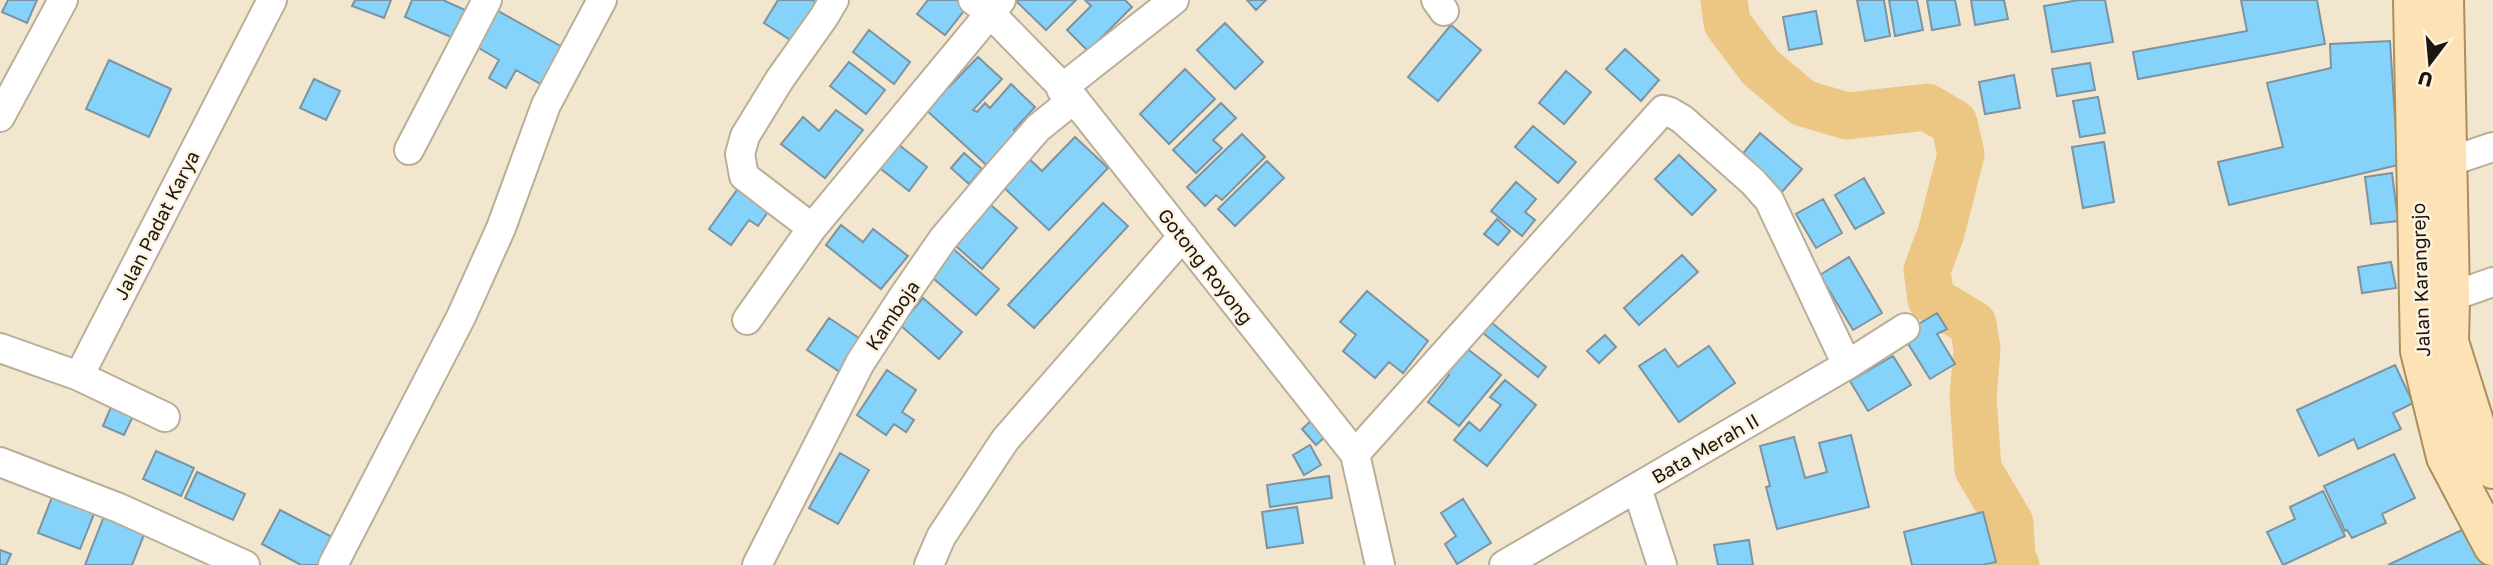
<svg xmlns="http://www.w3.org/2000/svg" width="2493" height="565" viewBox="0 0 2493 565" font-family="'Golos Text',sans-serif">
	<rect width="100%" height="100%" fill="#f3e6cf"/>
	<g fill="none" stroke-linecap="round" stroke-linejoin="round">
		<path stroke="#ecc784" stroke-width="47" d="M 1724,0 L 1727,23 L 1761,68 L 1803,103 L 1847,116 L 1927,107 L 1954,123 L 1961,154 L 1941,233 L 1927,270 L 1931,299 L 1973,324 L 1977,349 L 1973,397 L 1978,469 L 2010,523 L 2012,558 L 2016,565"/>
	</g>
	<path fill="#85d3fa" stroke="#7c94a1" stroke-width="2" d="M 8,0 L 37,0 L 27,23 L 2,12 Z
		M 355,0 L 391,0 L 384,18 L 352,6 Z
		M 412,0 L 443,0 L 465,10 L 453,38 L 405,17 Z
		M 778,0 L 812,0 L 819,4 L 795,43 L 764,23 Z
		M 928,0 L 958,0 L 967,7 L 945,35 L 917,14 Z
		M 1015,0 L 1076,0 L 1046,30 Z
		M 1085,0 L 1125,0 L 1132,7 L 1088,51 L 1067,30 L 1091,6 Z
		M 1247,0 L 1266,0 L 1256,10 Z
		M 1857,0 L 1884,0 L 1890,36 L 1865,41 Z
		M 1889,0 L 1917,0 L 1923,30 L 1895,36 Z
		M 1927,0 L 1955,0 L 1960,25 L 1932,30 Z
		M 1971,0 L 2004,0 L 2008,19 L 1975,25 Z
		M 2079,0 L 2105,0 L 2113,42 L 2052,52 L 2044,6 Z
		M 2241,0 L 2317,0 L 2325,44 L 2138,79 L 2133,52 L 2247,31 Z
		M 493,8 L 564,48 L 542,85 L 516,70 L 506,88 L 489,78 L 499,60 L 472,44 Z
		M 1816,11 L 1822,44 L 1789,50 L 1783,17 Z
		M 1225,23 L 1263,62 L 1235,89 L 1197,50 Z
		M 1451,25 L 1481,50 L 1438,101 L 1408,77 Z
		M 869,30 L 910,62 L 894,84 L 853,52 Z
		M 2390,41 L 2398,165 L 2229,205 L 2218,162 L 2283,147 L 2267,83 L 2331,68 L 2330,44 Z
		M 1625,49 L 1659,80 L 1641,101 L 1606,69 Z
		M 978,57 L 1002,79 L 973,110 L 977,112 L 985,103 L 990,108 L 1011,84 L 1035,107 L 1014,130 L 1023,138 L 993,171 L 924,108 L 946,84 L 949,87 Z
		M 109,60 L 171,89 L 149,137 L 86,109 Z
		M 849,62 L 885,90 L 866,114 L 830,86 Z
		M 2090,63 L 2095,90 L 2057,96 L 2052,69 Z
		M 1185,69 L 1215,99 L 1169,144 L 1140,114 Z
		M 1566,71 L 1591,92 L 1564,124 L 1539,103 Z
		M 2014,75 L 2020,108 L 1985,114 L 1979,82 Z
		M 314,79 L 340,91 L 326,120 L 300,108 Z
		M 2098,97 L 2105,133 L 2080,137 L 2073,101 Z
		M 1221,103 L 1236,118 L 1213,140 L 1222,148 L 1196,173 L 1173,150 Z
		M 836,110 L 863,130 L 825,178 L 781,144 L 803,117 L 819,131 Z
		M 1533,126 L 1576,162 L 1558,183 L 1515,147 Z
		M 1760,133 L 1802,169 L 1781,193 L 1740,157 Z
		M 1242,134 L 1265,157 L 1222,200 L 1216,195 L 1205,206 L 1187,187 Z
		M 1075,137 L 1108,168 L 1049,230 L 1000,184 L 1027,157 L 1042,171 Z
		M 894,141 L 927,167 L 909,191 L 876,165 Z
		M 2104,142 L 2114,202 L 2083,208 L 2072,147 Z
		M 964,153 L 982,169 L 969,184 L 951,168 Z
		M 1679,155 L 1716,190 L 1692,215 L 1655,179 Z
		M 1267,161 L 1284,178 L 1235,226 L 1218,209 Z
		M 2392,173 L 2398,221 L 2371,224 L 2365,177 Z
		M 1864,178 L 1884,213 L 1855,229 L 1835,195 Z
		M 1516,182 L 1536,199 L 1525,212 L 1535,220 L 1522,236 L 1491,211 Z
		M 742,183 L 773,205 L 758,226 L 749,220 L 731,245 L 709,229 Z
		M 984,199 L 1017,228 L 982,269 L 949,240 Z
		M 1823,199 L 1842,233 L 1816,248 L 1796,214 Z
		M 1103,203 L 1128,226 L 1034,328 L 1008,305 Z
		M 1497,219 L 1510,231 L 1498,245 L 1484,234 Z
		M 841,225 L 863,242 L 873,229 L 908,256 L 881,289 L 826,245 Z
		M 951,247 L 999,289 L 976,315 L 928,274 Z
		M 1682,255 L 1698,272 L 1639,325 L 1624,308 Z
		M 1849,257 L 1882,313 L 1853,330 L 1820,275 Z
		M 2391,262 L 2396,288 L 2362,293 L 2358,267 Z
		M 1367,291 L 1428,341 L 1403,373 L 1389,362 L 1375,378 L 1343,351 L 1356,335 L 1340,322 Z
		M 923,298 L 962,332 L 939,359 L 900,325 Z
		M 1937,313 L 1947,329 L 1937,334 L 1955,364 L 1930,379 L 1902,334 Z
		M 829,318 L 865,342 L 843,374 L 807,350 Z
		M 1492,323 L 1546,367 L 1538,377 L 1483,333 Z
		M 1605,335 L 1616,347 L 1599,363 L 1587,351 Z
		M 1461,344 L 1501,375 L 1459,426 L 1428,402 L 1449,375 L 1441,369 Z
		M 1709,346 L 1735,383 L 1679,422 L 1639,366 L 1665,349 L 1678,367 Z
		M 1893,356 L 1911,385 L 1868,411 L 1850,381 Z
		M 2395,365 L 2413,403 L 2393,413 L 2401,429 L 2358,449 L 2354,439 L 2319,456 L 2297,410 Z
		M 887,370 L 916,390 L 902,412 L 914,420 L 906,432 L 894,424 L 886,435 L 857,415 Z
		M 1505,380 L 1536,405 L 1487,466 L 1454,440 L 1469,422 L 1480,431 L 1501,405 L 1490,397 Z
		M 113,402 L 135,412 L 124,435 L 103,426 Z
		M 1312,420 L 1326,436 L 1316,445 L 1302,429 Z
		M 1851,435 L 1869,507 L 1777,529 L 1766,487 L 1770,486 L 1760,446 L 1794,437 L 1805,478 L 1827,472 L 1819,443 Z
		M 1310,445 L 1321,465 L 1304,475 L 1293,455 Z
		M 156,451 L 194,468 L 181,496 L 143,479 Z
		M 840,453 L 869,470 L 838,524 L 809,508 Z
		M 2394,454 L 2415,498 L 2382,514 L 2386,523 L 2352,538 L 2347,530 L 2345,531 L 2324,486 Z
		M 197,472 L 245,494 L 233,520 L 185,498 Z
		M 1329,476 L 1332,498 L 1270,507 L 1267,485 Z
		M 2323,491 L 2345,536 L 2283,565 L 2267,532 L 2295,519 L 2290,507 Z
		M 54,492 L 96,509 L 80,549 L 38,533 Z
		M 1463,499 L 1491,543 L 1457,564 L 1445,544 L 1456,536 L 1441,513 Z
		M 1297,507 L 1303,543 L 1267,548 L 1262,512 Z
		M 280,510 L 336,539 L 323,565 L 301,565 L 262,544 Z
		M 106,511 L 147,527 L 132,565 L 85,565 Z
		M 1983,512 L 1996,562 L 1982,565 L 1912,565 L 1904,532 Z
		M 2466,528 L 2483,565 L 2388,565 Z
		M 1749,540 L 1753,565 L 1718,565 L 1714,545 Z
		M 0,550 L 11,554 L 6,565 L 0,565 Z"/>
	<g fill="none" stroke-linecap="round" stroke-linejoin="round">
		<defs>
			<path id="minor" d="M 973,0 L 989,12 L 1074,99 L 1355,454 L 1380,565
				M 1436,0 L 1444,11
				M 1061,89 L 1174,0
				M 0,117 L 63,0
				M 409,150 L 487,0
				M 2448,162 L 2493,147
				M 812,228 L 744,176 L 740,154 L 745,136 L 780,79 L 824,17 L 834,0
				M 2450,297 L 2493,282
				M 747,320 L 812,228 L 1001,0
				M 0,348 L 79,376 L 272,0
				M 79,376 L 165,417
				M 1355,454 L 1663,110 L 1670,112 L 1682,119 L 1753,182 L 1769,200 L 1847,365
				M 0,462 L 119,508 L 245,565
				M 1637,488 L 1662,565
				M 333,565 L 461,317 L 501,228 L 546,105 L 602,0
				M 757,565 L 860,363 L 903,297 L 943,239 L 997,175 L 1038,128 L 1074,99
				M 929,565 L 941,537 L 1005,440 L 1183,236
				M 1504,565 L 1847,365 L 1905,328"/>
			<path id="primary" d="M 2413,0 L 2420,351 L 2446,457 L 2493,546
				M 2444,0 L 2450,297 L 2449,342 L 2481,444 L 2493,469"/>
		</defs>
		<use href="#minor" stroke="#baae98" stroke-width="32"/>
		<use href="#primary" stroke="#ac8e5a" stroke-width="42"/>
		<use href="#minor" stroke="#fff" stroke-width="28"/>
		<use href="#primary" stroke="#fce2b5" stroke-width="38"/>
	</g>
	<g text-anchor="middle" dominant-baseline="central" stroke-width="5" stroke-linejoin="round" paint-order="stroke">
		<g font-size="19" fill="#1b160e" stroke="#fef3e1">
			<text transform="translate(156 225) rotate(-63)">Jalan Padat Karya</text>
			<text transform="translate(1206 266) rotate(52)">Gotong Royong</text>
			<text transform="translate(2420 280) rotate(-92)">Jalan Karangrejo</text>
			<text transform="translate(892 315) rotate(-56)">Kamboja</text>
			<text transform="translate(1705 448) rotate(-30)">Bata Merah II</text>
		</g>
	</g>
	<g transform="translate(2430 63) rotate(196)" stroke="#fef3e1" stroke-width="5" paint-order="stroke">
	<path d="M0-5L12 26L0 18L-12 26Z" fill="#1b160e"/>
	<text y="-10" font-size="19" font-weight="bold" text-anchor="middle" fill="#1b160e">U</text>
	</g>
</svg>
